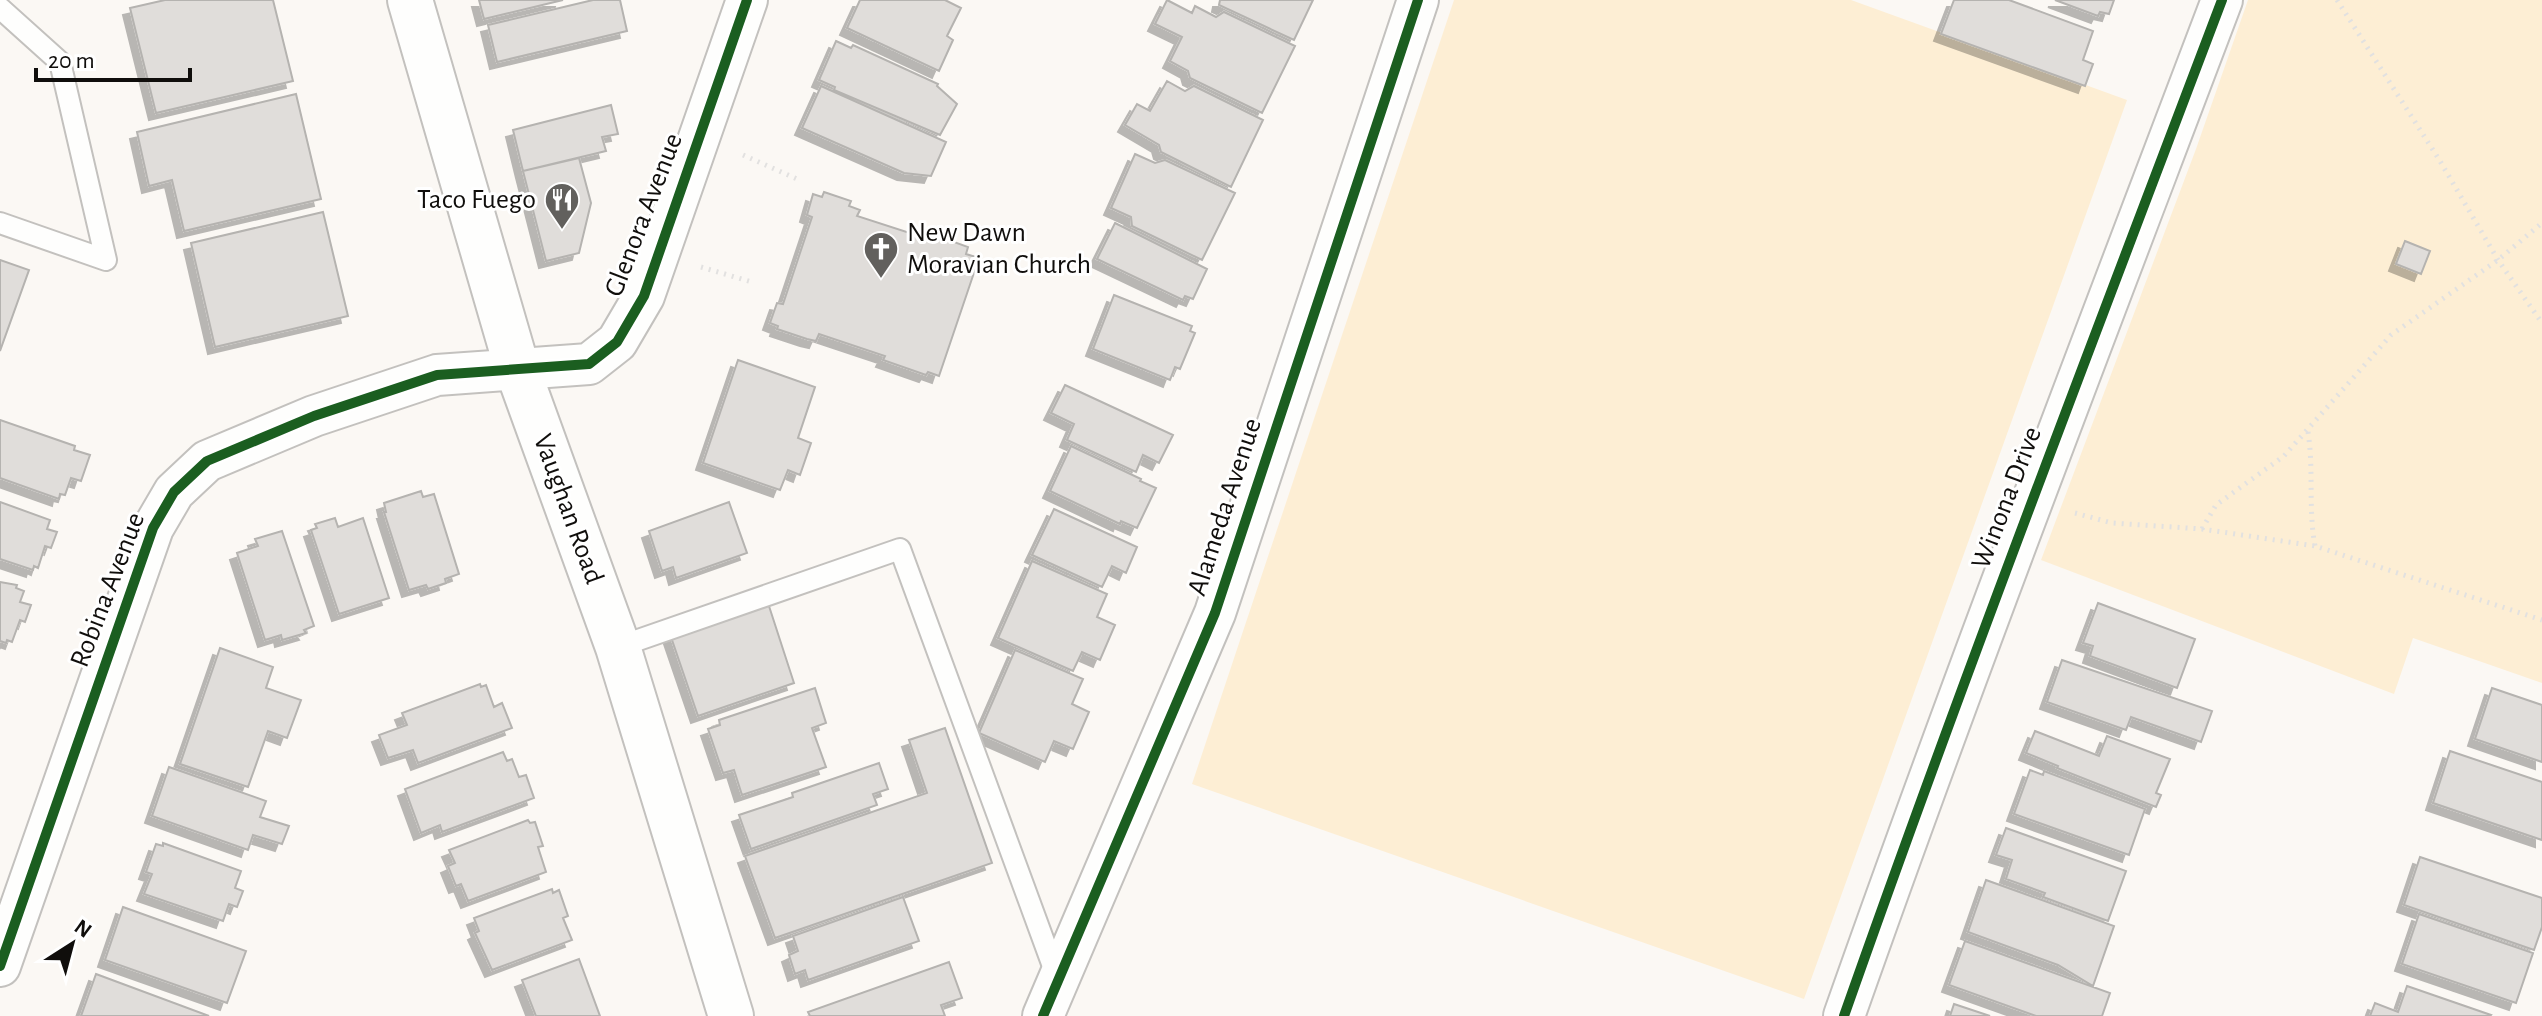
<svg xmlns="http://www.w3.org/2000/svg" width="2542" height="1016" viewBox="0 0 2542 1016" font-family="'Alegreya Sans',sans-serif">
	<defs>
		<filter id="shadow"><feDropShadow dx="-7" dy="7" stdDeviation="0" flood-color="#0004"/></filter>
	</defs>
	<rect width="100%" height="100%" fill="#fbf8f4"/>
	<path fill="#fdeed4" d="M 1454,0 L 1851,0 L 2127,100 L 1804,999 L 1192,784 Z
		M 2248,0 L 2542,0 L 2542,683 L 2413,638 L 2394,694 L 2041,560 L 2196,149 Z"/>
	<path fill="#e0ddda" stroke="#b5b3b0" stroke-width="2" filter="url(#shadow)" d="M 165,0 L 273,0 L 293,81 L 156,113 L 130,8 Z
		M 479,0 L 563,0 L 484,19 Z
		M 593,0 L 620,0 L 627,31 L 497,62 L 488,25 Z
		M 860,0 L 945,0 L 961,8 L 947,36 L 953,40 L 939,71 L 847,28 Z
		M 1167,0 L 1192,13 L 1195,6 L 1216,17 L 1224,12 L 1295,46 L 1262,113 L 1190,78 L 1188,71 L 1170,61 L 1182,37 L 1155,24 Z
		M 1220,0 L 1313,0 L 1294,40 L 1219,5 Z
		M 1954,0 L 2009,0 L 2093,31 L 2083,60 L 2093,64 L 2085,86 L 1941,34 Z
		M 2055,0 L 2114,0 L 2109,14 L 2100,12 L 2098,16 Z
		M 836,41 L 851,48 L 853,45 L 938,84 L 937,86 L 957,104 L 940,135 L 834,90 L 835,87 L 819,80 Z
		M 1167,81 L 1185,91 L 1194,86 L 1263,120 L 1231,187 L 1161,152 L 1159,145 L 1125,125 L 1137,104 L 1150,111 Z
		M 821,86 L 946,142 L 931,176 L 904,173 L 802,128 Z
		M 296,94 L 321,199 L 184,231 L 172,180 L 149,186 L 137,132 Z
		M 611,105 L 618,134 L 602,137 L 606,151 L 523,171 L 513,130 Z
		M 1135,154 L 1155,163 L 1165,160 L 1235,193 L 1202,260 L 1132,226 L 1131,217 L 1111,208 Z
		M 579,158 L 591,203 L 579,253 L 546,261 L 523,171 Z
		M 824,192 L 851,201 L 849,206 L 860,210 L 857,216 L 922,237 L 924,231 L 968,247 L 966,254 L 979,258 L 939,376 L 928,372 L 926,375 L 883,360 L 885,356 L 819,334 L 816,341 L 807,339 L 777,329 L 778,326 L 770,323 L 777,303 L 783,304 L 812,217 L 807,215 L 813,194 L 822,197 Z
		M 323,212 L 348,316 L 215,347 L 191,243 Z
		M 1115,223 L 1207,269 L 1193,299 L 1185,296 L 1183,300 L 1097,259 Z
		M 2405,241 L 2430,251 L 2421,274 L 2396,264 Z
		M 0,260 L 29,270 L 0,351 Z
		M 1114,295 L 1192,326 L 1190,331 L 1195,333 L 1180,369 L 1175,367 L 1170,380 L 1093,349 Z
		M 738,360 L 815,387 L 798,438 L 811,443 L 800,475 L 788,470 L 780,490 L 703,463 Z
		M 1065,385 L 1173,435 L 1159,463 L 1143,455 L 1136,472 L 1067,440 L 1074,424 L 1051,413 Z
		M 0,420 L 75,446 L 74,450 L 90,455 L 81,481 L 71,478 L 65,495 L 60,494 L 59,499 L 0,478 Z
		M 1071,446 L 1141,479 L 1140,481 L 1156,488 L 1137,528 L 1121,521 L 1120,524 L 1050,491 Z
		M 421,491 L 423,497 L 434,494 L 459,574 L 445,579 L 446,583 L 428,589 L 426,585 L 409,590 L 384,512 L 386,512 L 384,503 Z
		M 0,502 L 50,520 L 47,529 L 57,532 L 51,548 L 45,546 L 38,568 L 34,566 L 33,570 L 0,559 Z
		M 729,502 L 747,553 L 676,578 L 673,567 L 662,571 L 649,531 Z
		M 1054,509 L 1137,547 L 1126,573 L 1112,566 L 1102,587 L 1032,555 Z
		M 335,518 L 338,527 L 363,518 L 389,598 L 339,614 L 311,530 L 317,528 L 315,524 Z
		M 282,531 L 314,626 L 304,630 L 306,633 L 282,640 L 281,635 L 265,640 L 237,553 L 258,546 L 255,539 Z
		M 1032,561 L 1107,594 L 1097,617 L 1115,625 L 1100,660 L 1082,652 L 1073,671 L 998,638 Z
		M 0,582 L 17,585 L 16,588 L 24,591 L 20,602 L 31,605 L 25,622 L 20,620 L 12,642 L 7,640 L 6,643 L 0,641 Z
		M 768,603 L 794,683 L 698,716 L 671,637 Z
		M 2098,603 L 2195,639 L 2177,688 L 2090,656 L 2093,646 L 2083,643 Z
		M 220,648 L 273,667 L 266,688 L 301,700 L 287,738 L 268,731 L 248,787 L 180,764 Z
		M 1015,650 L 1083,679 L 1072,704 L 1089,712 L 1073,749 L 1054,741 L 1045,762 L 979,733 Z
		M 2062,660 L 2212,711 L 2201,742 L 2131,717 L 2126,730 L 2047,702 Z
		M 480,684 L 481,687 L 486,685 L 494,707 L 502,703 L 512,728 L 418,763 L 413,750 L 388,758 L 379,735 L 407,725 L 402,713 Z
		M 815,688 L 826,723 L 812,728 L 826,767 L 742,795 L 734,770 L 723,773 L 708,729 L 720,725 L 719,720 Z
		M 2492,688 L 2542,705 L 2542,762 L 2475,739 Z
		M 945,728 L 992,863 L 775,938 L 745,856 L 927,793 L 909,740 Z
		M 2035,731 L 2099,756 L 2107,736 L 2170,759 L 2156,793 L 2161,795 L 2156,807 L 2057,768 L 2058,766 L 2026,753 Z
		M 2450,751 L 2542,782 L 2542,840 L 2433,803 Z
		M 503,752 L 507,761 L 512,759 L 519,777 L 526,775 L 534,798 L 442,832 L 440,825 L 421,833 L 405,789 Z
		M 879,763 L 888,789 L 873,794 L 877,805 L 751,849 L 739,815 L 793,797 L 792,793 Z
		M 169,767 L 266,801 L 260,817 L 289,826 L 282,844 L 253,835 L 248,850 L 152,816 Z
		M 2030,770 L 2043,775 L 2044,771 L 2145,809 L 2129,855 L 2014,814 Z
		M 528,820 L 530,823 L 535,822 L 543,846 L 538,847 L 546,872 L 468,901 L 461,884 L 456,886 L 448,866 L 455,863 L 449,850 Z
		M 2006,828 L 2126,871 L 2108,921 L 2043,897 L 2045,893 L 2006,879 L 2012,860 L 1996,855 Z
		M 163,843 L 241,871 L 235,888 L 243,891 L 237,907 L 229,904 L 223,921 L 144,894 L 152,874 L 146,872 L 156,844 L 163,846 Z
		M 2420,857 L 2542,898 L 2542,927 L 2534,950 L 2404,905 Z
		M 1986,880 L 2114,926 L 2093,986 L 2058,965 L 1968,932 Z
		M 552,889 L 553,893 L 559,890 L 568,916 L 563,918 L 572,940 L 492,970 L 475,933 L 479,931 L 474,918 Z
		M 903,897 L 919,941 L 808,980 L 805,970 L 795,974 L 789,955 L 798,951 L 793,936 Z
		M 123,907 L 246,951 L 227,1003 L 105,960 Z
		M 2419,914 L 2533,953 L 2516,1003 L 2402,964 Z
		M 1965,941 L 2110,993 L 2102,1016 L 2036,1016 L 1949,985 Z
		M 579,959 L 600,1016 L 536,1016 L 522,980 Z
		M 949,962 L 962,998 L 941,1005 L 945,1016 L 810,1016 L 808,1012 Z
		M 96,974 L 209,1016 L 81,1016 Z
		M 2407,986 L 2491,1015 L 2490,1016 L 2370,1016 L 2375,1003 L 2398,1012 Z
		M 1954,1004 L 1990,1016 L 1950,1016 Z"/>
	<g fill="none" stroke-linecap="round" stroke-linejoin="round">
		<defs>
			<path id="lane" d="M 0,8 L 60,62 L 106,260 L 0,223
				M 618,647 L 900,549 L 1057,977"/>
			<path id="street" d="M 0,966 L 153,528 L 174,492 L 207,461 L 314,416 L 437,375 L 589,364 L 617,342 L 644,296 L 747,0
				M 1043,1016 L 1215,613 L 1418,0
				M 1844,1016 C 1964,675 2094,338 2222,0"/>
			<path id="secondary" d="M 410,0 L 517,368 L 618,647 L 731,1016"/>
		</defs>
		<use href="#lane" stroke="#c3c1be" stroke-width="24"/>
		<use href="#street" stroke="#c3c1be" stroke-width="44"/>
		<use href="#secondary" stroke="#c3c1be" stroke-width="48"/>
		<path stroke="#e2e1e0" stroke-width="5" stroke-dasharray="2 6" stroke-linecap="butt" d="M 2337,0 L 2440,161 L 2498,260 L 2542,323
			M 743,155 L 797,179
			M 701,267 L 752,282
			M 2308,432 C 2314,470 2308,508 2315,546
			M 2075,513 L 2112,523 L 2202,529 L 2315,546 L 2542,620
			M 2202,529 L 2216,505 L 2284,456 L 2391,335 L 2498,260 L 2542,223"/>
		<use href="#lane" stroke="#fefefd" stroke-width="20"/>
		<use href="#street" stroke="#fefefd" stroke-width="40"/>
		<use href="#secondary" stroke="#fefefd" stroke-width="44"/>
		<defs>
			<path id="cycleway" d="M 0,966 L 153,528 L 174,492 L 207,461 L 314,416 L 437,375 L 589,364 L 617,342 L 644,296 L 747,0
				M 1043,1016 L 1215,613 L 1418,0
				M 1844,1016 C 1964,675 2094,338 2222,0"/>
		</defs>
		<use href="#cycleway" stroke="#fff" stroke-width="15"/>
		<use href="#cycleway" stroke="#1b5e20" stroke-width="10"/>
	</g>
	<defs>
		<symbol id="restaurant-pin" viewBox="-11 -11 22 30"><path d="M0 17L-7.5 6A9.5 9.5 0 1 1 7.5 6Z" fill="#62605d" stroke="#fff"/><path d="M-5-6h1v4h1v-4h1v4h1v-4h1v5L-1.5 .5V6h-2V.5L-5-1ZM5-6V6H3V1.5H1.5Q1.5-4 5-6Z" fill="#fff"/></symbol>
		<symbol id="church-pin" viewBox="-11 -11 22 30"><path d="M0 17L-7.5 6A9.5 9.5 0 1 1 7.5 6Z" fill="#62605d" stroke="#fff"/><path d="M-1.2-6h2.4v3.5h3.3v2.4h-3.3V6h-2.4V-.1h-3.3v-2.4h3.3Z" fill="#fff"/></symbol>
	</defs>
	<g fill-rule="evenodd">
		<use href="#restaurant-pin" x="542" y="180" width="40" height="54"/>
		<use href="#church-pin" x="861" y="229" width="40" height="54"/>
	</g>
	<g text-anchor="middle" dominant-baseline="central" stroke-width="6" stroke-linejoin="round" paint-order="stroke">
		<g font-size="28" fill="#100e0c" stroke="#fff" text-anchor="end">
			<text x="536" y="200">Taco Fuego</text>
			<text x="907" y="233" text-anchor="start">New Dawn<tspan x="907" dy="32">Moravian Church</tspan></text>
		</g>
		<g font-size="28" fill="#100e0c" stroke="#fff">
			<text transform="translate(644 215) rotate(-69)">Glenora Avenue</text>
			<text transform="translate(2007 498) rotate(-69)">Winona Drive</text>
			<text transform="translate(1225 507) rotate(-72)">Alameda Avenue</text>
			<text transform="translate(568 509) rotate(70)">Vaughan Road</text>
			<text transform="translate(108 590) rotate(-69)">Robina Avenue</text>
		</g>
	</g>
	<g transform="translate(72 944) rotate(36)" stroke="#ffffff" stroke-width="6" paint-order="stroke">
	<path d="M0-6L14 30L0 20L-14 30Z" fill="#100e0c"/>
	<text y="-12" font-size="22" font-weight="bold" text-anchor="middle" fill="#100e0c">N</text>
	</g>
	<path d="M36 68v12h154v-12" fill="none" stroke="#100e0c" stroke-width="4"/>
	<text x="48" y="68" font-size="24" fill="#100e0c" stroke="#ffffff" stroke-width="6" paint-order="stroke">20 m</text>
</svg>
